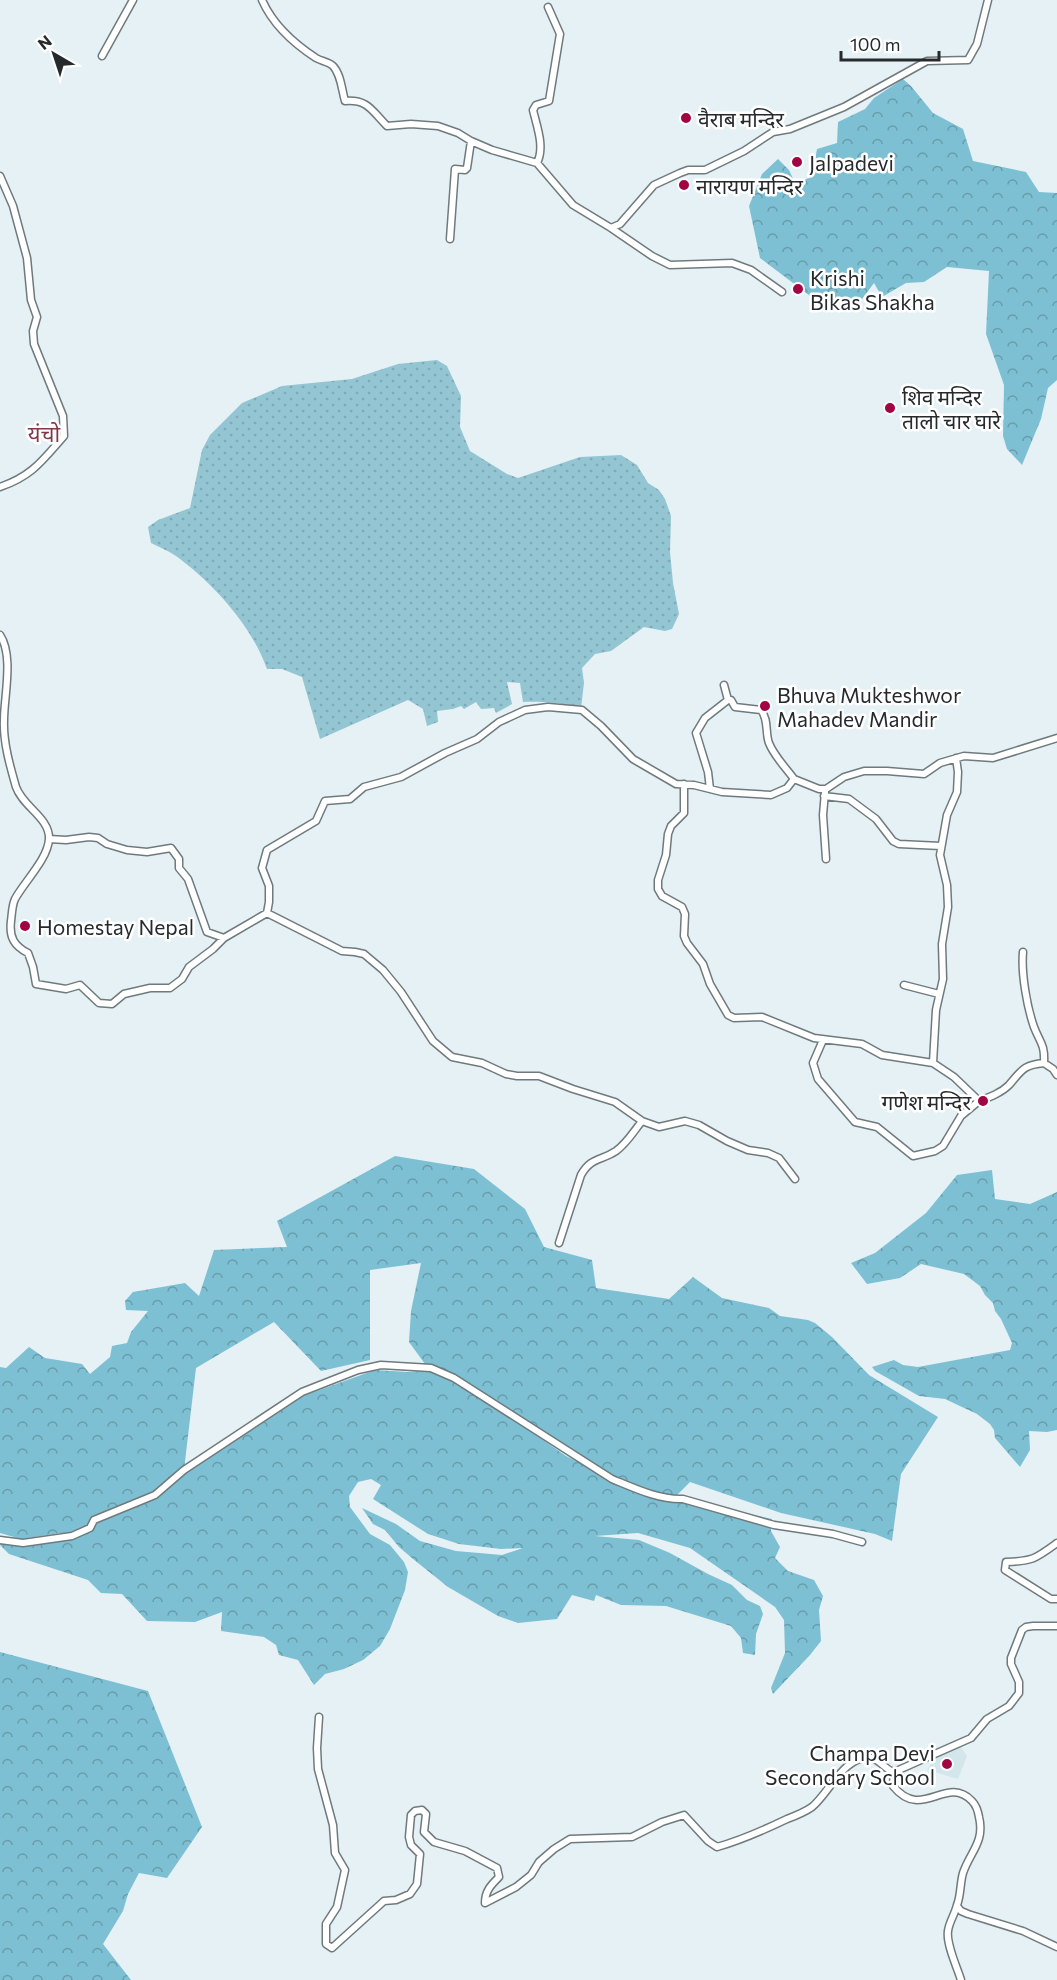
<svg xmlns="http://www.w3.org/2000/svg" width="1057" height="1980" viewBox="0 0 1057 1980" font-family="Commissioner,'Noto Sans Devanagari',sans-serif">
	<defs>
		<pattern id="grass-dots" width="8" height="8" patternUnits="userSpaceOnUse" patternTransform="scale(1.5)"><rect width="8" height="8" fill="#94c5d3"/><path d="M2 2h.1M6 6h.1" fill="none" stroke="#7fa9b5" stroke-width="1.8" stroke-linecap="round"/></pattern>
		<pattern id="forest-crowns" width="20" height="18" patternUnits="userSpaceOnUse" patternTransform="scale(1.5)"><rect width="20" height="18" fill="#7ec0d3"/><path d="M2 6a3 3 0 1 1 6 0M12 15a3 3 0 1 1 6 0" fill="none" stroke="#679cab"/></pattern>
	</defs>
	<rect width="100%" height="100%" fill="#e5f1f5"/>
	<path fill="#d2e6ec" d="M 960,1746 L 967,1756 L 958,1779 L 927,1770 L 935,1757 Z"/>
	<path fill="url(#grass-dots)" d="M 437,360 L 447,366 L 461,396 L 460,427 L 470,451 L 507,474 L 518,478 L 580,457 L 621,455 L 637,465 L 648,483 L 659,490 L 665,499 L 671,516 L 670,552 L 673,583 L 679,614 L 672,629 L 665,631 L 644,627 L 611,651 L 595,654 L 582,668 L 584,683 L 581,708 C 563,703 542,701 523,702 L 520,683 L 507,682 L 512,704 L 496,713 L 494,708 L 481,709 L 476,702 L 464,709 L 461,706 L 453,709 L 437,711 L 438,722 L 427,726 L 423,709 L 408,700 L 320,739 L 302,677 L 282,669 L 267,669 C 252,626 213,583 176,556 C 169,551 159,547 151,543 L 148,527 L 158,520 L 190,508 L 202,450 L 210,435 L 242,403 L 282,386 L 352,379 L 398,364 Z"/>
	<path fill="url(#forest-crowns)" fill-rule="evenodd" d="M 903,79 L 911,86 L 933,113 L 963,129 L 973,161 L 1026,172 L 1039,192 L 1057,193 L 1057,380 L 1048,388 L 1041,419 L 1022,465 L 1007,449 L 1003,436 L 1004,385 L 986,334 L 989,271 L 947,267 L 924,282 L 906,283 L 882,297 L 874,283 L 862,299 L 822,305 L 760,258 L 749,206 L 762,174 L 778,159 L 789,170 L 795,183 L 812,177 L 817,149 L 837,143 L 838,122 L 865,109 L 874,98 Z
		M 395,1156 L 474,1169 L 525,1209 L 544,1247 L 592,1260 L 596,1288 L 669,1299 L 693,1277 L 722,1298 L 769,1308 L 780,1316 L 808,1320 L 815,1323 L 832,1337 L 869,1375 L 938,1417 L 901,1474 L 892,1541 L 875,1534 L 781,1513 L 690,1482 L 677,1495 L 683,1499 L 772,1519 L 771,1531 L 780,1547 L 775,1558 L 788,1571 L 814,1580 L 823,1596 L 819,1610 L 821,1641 L 810,1655 L 773,1694 L 771,1688 L 785,1653 L 784,1620 L 775,1607 L 690,1548 L 638,1533 L 595,1536 L 639,1540 L 670,1553 L 708,1574 L 732,1585 L 747,1600 L 760,1606 L 763,1614 L 756,1634 L 755,1655 L 743,1653 L 741,1638 L 731,1626 L 666,1606 L 621,1605 L 596,1595 L 594,1601 L 572,1595 L 557,1619 L 518,1623 L 498,1616 L 448,1587 L 413,1559 L 399,1547 L 385,1530 L 373,1524 L 362,1508 L 396,1524 L 420,1541 L 456,1551 L 502,1555 L 523,1548 L 501,1549 L 459,1544 L 428,1534 L 373,1499 L 381,1485 L 371,1479 L 358,1482 L 349,1496 L 350,1507 L 370,1534 L 390,1545 L 404,1562 L 408,1572 L 405,1590 L 390,1629 L 380,1646 L 363,1660 L 344,1669 L 325,1674 L 314,1685 L 298,1660 L 279,1655 L 276,1645 L 264,1637 L 221,1631 L 222,1612 L 195,1622 L 147,1621 L 122,1594 L 101,1593 L 88,1580 L 9,1554 L 0,1545 L 0,1542 L 22,1546 L 74,1535 L 60,1533 L 21,1539 L 0,1533 L 0,1367 L 6,1368 L 29,1347 L 45,1358 L 82,1364 L 90,1374 L 110,1357 L 112,1346 L 127,1343 L 131,1332 L 148,1311 L 126,1310 L 125,1301 L 133,1292 L 185,1283 L 199,1296 L 214,1250 L 287,1247 L 277,1221 ZM 421,1263 L 411,1311 L 409,1342 L 425,1364 L 434,1370 L 408,1372 L 375,1370 L 300,1397 L 184,1470 L 196,1368 L 274,1322 L 321,1371 L 370,1360 L 370,1270 ZM 496,1407 L 603,1474 L 566,1456 Z
		M 992,1170 L 995,1199 L 1030,1204 L 1057,1192 L 1057,1430 L 1047,1432 L 1029,1431 L 1030,1450 L 1020,1467 L 995,1438 L 994,1430 L 990,1424 L 977,1414 L 945,1399 L 919,1396 L 875,1371 L 872,1367 L 894,1360 L 903,1365 L 918,1367 L 1010,1350 L 1012,1343 L 1001,1319 L 995,1311 L 993,1303 L 985,1295 L 980,1286 L 964,1274 L 921,1264 L 900,1278 L 867,1284 L 851,1263 L 875,1253 L 926,1213 L 957,1175 Z
		M 0,1652 L 148,1691 L 202,1827 L 167,1878 L 139,1873 L 128,1894 L 123,1911 L 103,1944 L 131,1980 L 0,1980 Z"/>
	<g fill="none" stroke-linecap="round" stroke-linejoin="round">
		<defs>
			<path id="minor" d="M 262,0 C 273,25 293,43 316,58 C 321,61 329,62 333,66 C 341,74 342,91 345,101 C 368,99 372,111 387,126 L 411,124 L 438,126 L 458,133 L 471,141 L 492,150 L 537,163 L 573,205 L 611,228 L 652,256 L 670,265 L 732,263 L 751,270 L 782,292
				M 102,56 L 133,0
				M 537,163 C 545,147 537,127 533,110 L 536,105 L 549,101 L 560,34 L 548,7
				M 0,176 L 13,206 L 27,258 L 31,300 L 37,317 L 33,331 L 34,344 L 63,416 L 64,436 C 42,461 32,476 0,487
				M 611,228 L 620,224 L 654,185 L 680,173 L 688,170 L 705,170 L 744,151 L 773,132 L 790,129 L 844,107 L 927,61 L 968,60 L 977,44 L 988,0
				M 450,239 L 455,169 L 465,170 L 467,168 L 471,141
				M 0,635 C 14,656 4,696 4,720 C 3,742 10,766 16,787 C 23,807 50,818 49,839 C 48,859 24,882 15,899 C 12,905 12,914 11,921 C 9,937 14,946 28,953 L 33,967 L 36,984 L 66,989 L 80,985 L 99,1003 L 112,1004 L 124,994 L 150,988 L 170,988 L 182,979 L 189,967 L 213,949 L 224,938 L 267,913 L 269,902 L 269,886 L 262,868 L 267,850 L 316,821 L 325,801 L 350,799 L 364,787 L 401,777 L 445,753 L 477,739 L 499,722 L 525,710 L 548,707 L 582,710 L 601,726 L 633,759 L 676,784 L 694,785 L 722,792 L 771,795 L 787,788 L 794,779 L 819,789 L 826,789 L 844,777 L 864,771 L 887,771 L 924,774 L 940,763 L 964,756 L 993,758 L 1057,738
				M 728,700 L 731,700 L 735,707 L 761,710 C 769,720 765,733 769,743 C 774,756 786,768 794,779
				M 956,758 L 958,772 L 957,792 L 947,815 L 940,855 L 947,885 L 948,907 L 942,944 L 943,979 L 936,1010 L 933,1063 L 954,1077 L 979,1101 C 990,1097 1001,1093 1009,1085 C 1022,1070 1023,1065 1044,1063 L 1053,1069 L 1057,1075
				M 684,784 L 684,813 L 671,826 L 668,834 L 666,855 L 658,880 L 658,889 L 662,896 L 682,907 L 685,914 L 684,936 L 687,943 L 703,964 L 710,984 L 728,1015 L 734,1018 L 762,1017 L 814,1038 L 862,1044 L 882,1055 L 933,1063
				M 710,789 L 708,772 L 696,733 L 705,718 L 728,700 L 724,685
				M 825,792 L 823,815 L 826,859
				M 824,796 L 849,799 L 876,819 L 893,841 L 899,844 L 941,846
				M 49,839 L 66,840 L 89,837 L 98,838 L 107,844 L 127,850 L 147,852 L 171,848 L 179,859 L 179,868 L 188,879 L 207,932 L 224,938
				M 267,913 L 342,951 L 355,952 L 364,954 L 383,970 L 401,992 L 433,1041 L 452,1057 L 482,1063 L 506,1074 L 517,1076 L 539,1076 L 573,1089 L 615,1102 L 642,1121 L 659,1127 L 685,1121 L 699,1125 L 727,1141 L 748,1150 L 768,1153 L 779,1158 L 795,1179
				M 1023,952 C 1021,973 1027,1007 1034,1027 C 1040,1043 1045,1044 1044,1063
				M 904,985 L 939,994
				M 823,1040 L 813,1063 L 818,1079 L 855,1122 L 877,1127 L 913,1156 L 935,1151 L 943,1146 L 961,1116 L 979,1101
				M 559,1243 L 581,1175 C 591,1157 601,1161 616,1151 C 627,1143 634,1131 642,1121
				M 0,1540 L 23,1543 L 72,1536 L 90,1528 L 94,1520 L 155,1495 L 184,1470 L 302,1392 L 358,1370 L 381,1365 L 431,1368 L 454,1378 L 612,1479 C 634,1488 659,1500 683,1499 L 774,1525 L 833,1534 L 862,1542
				M 1057,1543 C 1035,1559 1033,1561 1006,1562 L 1005,1570 L 1051,1599 L 1057,1599
				M 319,1717 L 317,1748 L 318,1769 L 333,1825 L 335,1853 L 345,1870 L 337,1907 L 326,1924 L 326,1944 L 332,1948 L 384,1901 L 396,1900 L 410,1894 L 417,1884 L 420,1854 L 411,1845 L 409,1837 L 411,1815 L 415,1811 L 422,1810 L 426,1814 L 424,1832 L 434,1842 L 465,1851 L 497,1868 L 499,1877 C 491,1885 485,1891 485,1903 L 516,1887 L 531,1875 L 539,1862 L 554,1849 L 570,1839 L 632,1837 L 662,1822 L 684,1815 L 708,1841 L 717,1847 C 742,1840 764,1830 787,1819 C 795,1816 805,1812 812,1807 C 830,1792 844,1755 871,1758 C 880,1759 885,1770 894,1772 L 971,1738 L 987,1719 L 1009,1706 L 1019,1693 L 1019,1682 L 1011,1664 L 1011,1658 L 1022,1630 L 1026,1627 L 1033,1626 L 1057,1626
				M 894,1772 L 893,1786 C 922,1822 946,1774 972,1801 C 976,1805 978,1811 979,1817 C 985,1842 970,1852 963,1873 C 960,1883 961,1895 957,1905 C 955,1914 949,1922 948,1931 C 946,1944 957,1967 961,1980
				M 957,1906 L 961,1911 L 968,1914 L 1023,1931 L 1057,1947"/>
		</defs>
		<use href="#minor" stroke="#6f7a7d" stroke-width="9"/>
		<use href="#minor" stroke="#fff" stroke-width="6"/>
	</g>
	<g fill="#a10442" stroke="#fff" stroke-width="2">
		<circle cx="686" cy="118" r="6"/>
		<circle cx="797" cy="162" r="6"/>
		<circle cx="684" cy="185" r="6"/>
		<circle cx="798" cy="289" r="6"/>
		<circle cx="890" cy="408" r="6"/>
		<circle cx="765" cy="706" r="6"/>
		<circle cx="25" cy="926" r="6"/>
		<circle cx="983" cy="1101" r="6"/>
		<circle cx="947" cy="1764" r="6"/>
	</g>
	<g text-anchor="middle" dominant-baseline="central" stroke-width="5" stroke-linejoin="round" paint-order="stroke">
		<g font-size="21" fill="#262a2c" stroke="#fff" text-anchor="start">
			<text x="698" y="118">वैराब मन्दिर</text>
			<text x="809" y="162">Jalpadevi</text>
			<text x="696" y="185">नारायण मन्दिर</text>
			<text x="810" y="277">Krishi<tspan x="810" dy="24">Bikas Shakha</tspan></text>
			<text x="902" y="396">शिव मन्दिर<tspan x="902" dy="24">तालो चार घारे</tspan></text>
			<text x="777" y="694">Bhuva Mukteshwor<tspan x="777" dy="24">Mahadev Mandir</tspan></text>
			<text x="37" y="926">Homestay Nepal</text>
			<text x="971" y="1101" text-anchor="end">गणेश मन्दिर</text>
			<text x="935" y="1752" text-anchor="end">Champa Devi<tspan x="935" dy="24">Secondary School</tspan></text>
		</g>
		<g font-size="22" fill="#813949" stroke="#fff">
			<text x="44" y="433">यंचो</text>
		</g>
	</g>
	<g transform="translate(54 54) rotate(321)" stroke="#ffffff" stroke-width="4.5" paint-order="stroke">
	<path d="M0-4.5L10 22L0 15L-10 22Z" fill="#262a2c"/>
	<text y="-9" font-size="16" font-weight="bold" text-anchor="middle" fill="#262a2c">N</text>
	</g>
	<path d="M841 51v9h98v-9" fill="none" stroke="#262a2c" stroke-width="3"/>
	<text x="850" y="51" font-size="18" fill="#262a2c" stroke="#ffffff" stroke-width="4.5" paint-order="stroke">100 m</text>
</svg>
